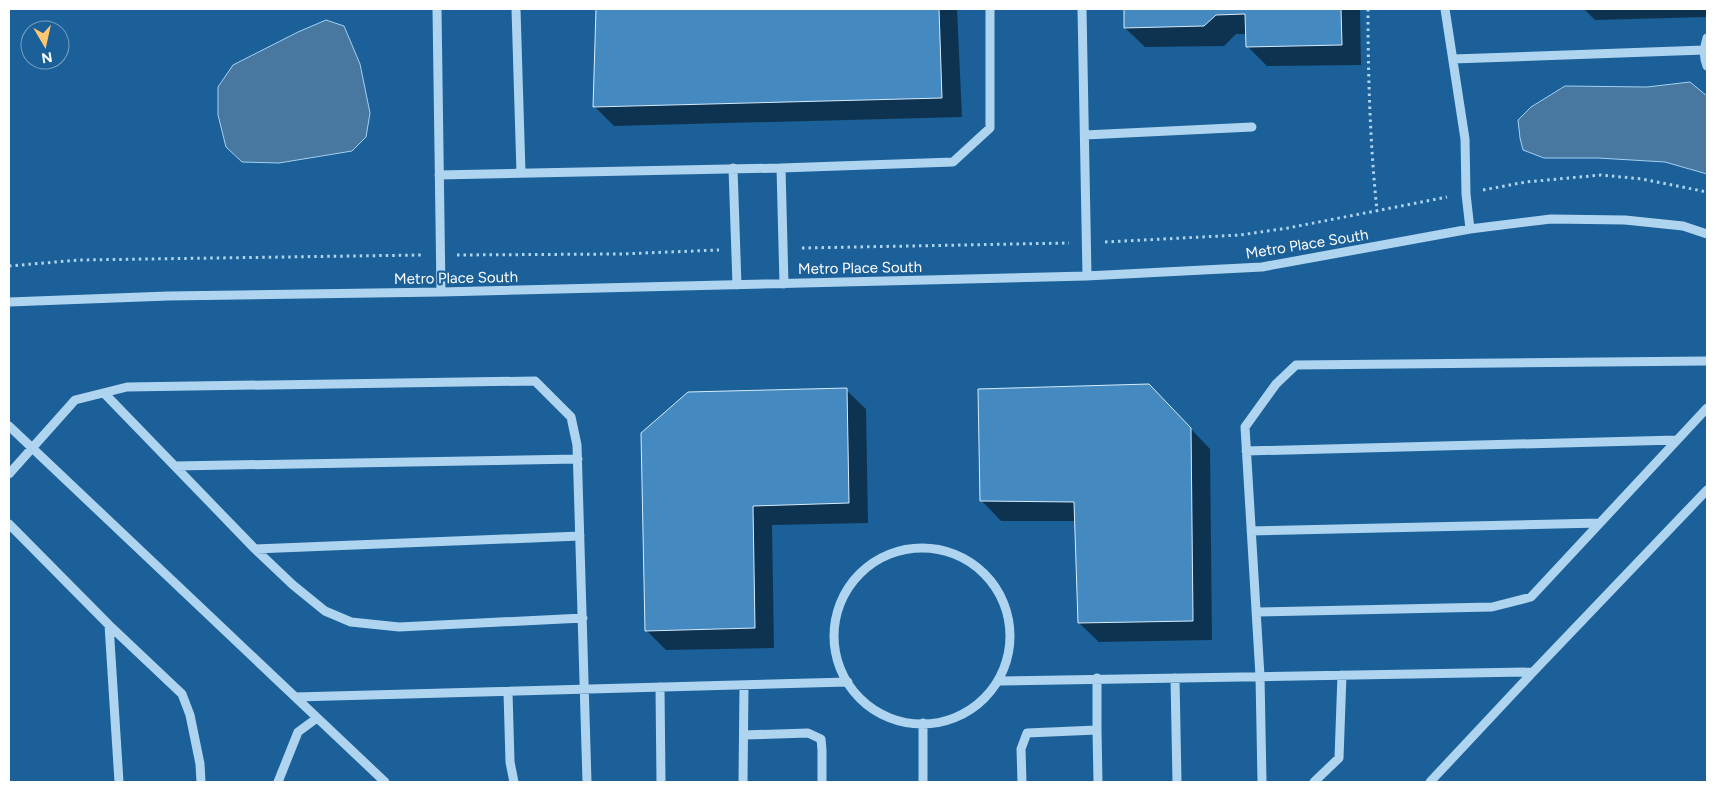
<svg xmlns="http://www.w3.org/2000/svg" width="1716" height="791" viewBox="0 0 1716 791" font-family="Figtree,sans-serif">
	<rect width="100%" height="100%" fill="#1b6098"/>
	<path fill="#48789f" stroke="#a3d1f2" d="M 326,20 L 344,26 L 360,64 L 370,113 L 366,137 L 352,151 L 279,163 L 242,162 L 226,147 L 218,115 L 218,87 L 233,65 L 298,32 Z
		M 1690,82 L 1707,96 L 1707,174 L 1665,162 L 1598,158 L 1544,158 L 1523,150 L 1520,138 L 1518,120 L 1531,107 L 1565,86 L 1647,87 Z"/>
	<path fill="#0007" d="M 597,9 L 957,9 L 962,117 L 614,126 L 594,106 Z
		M 1125,9 L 1360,9 L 1361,65 L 1267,66 L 1247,46 L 1247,34 L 1236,34 L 1224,46 L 1145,47 L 1125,28 Z
		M 1584,9 L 1707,9 L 1707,17 L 1595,20 Z
		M 846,390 L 866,409 L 868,523 L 772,525 L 774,648 L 666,650 L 646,630 Z
		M 1169,406 L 1210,449 L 1212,640 L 1099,642 L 1079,623 L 1076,521 L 1001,521 L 982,501 Z"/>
	<path fill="#4489bf" stroke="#d7ebfb" d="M 596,9 L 939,9 L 942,98 L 593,107 Z
		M 1124,9 L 1341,9 L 1342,45 L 1246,47 L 1245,14 L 1216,15 L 1204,26 L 1124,28 Z
		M 1149,384 L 1191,428 L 1193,621 L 1078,623 L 1074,502 L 980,501 L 978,389 Z
		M 847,388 L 849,503 L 753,506 L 755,628 L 645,631 L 641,433 L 688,392 Z"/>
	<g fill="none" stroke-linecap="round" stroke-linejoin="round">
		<path stroke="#afd4f0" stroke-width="3" stroke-dasharray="2.5 4" stroke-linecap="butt" d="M 1368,9 C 1368,77 1370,143 1377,211
			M 1483,190 L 1526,182 L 1601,175 L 1642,179 L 1707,192
			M 1105,242 L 1240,235 L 1288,228 L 1447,197
			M 802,248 L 1069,243
			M 457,255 L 620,254 L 719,250
			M 9,266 L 79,260 L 421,255"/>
		<path stroke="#afd4f0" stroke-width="9" d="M 437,9 L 441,292
			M 516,9 L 521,173
			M 1082,9 L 1087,276
			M 1445,9 L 1465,139 L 1466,194 L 1470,229
			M 1707,38 C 1704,48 1703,56 1707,66
			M 1453,59 L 1704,50
			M 1085,135 L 1252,127
			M 733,168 L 737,285
			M 781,168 L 784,284
			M 439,175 L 781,168 L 953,162 L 990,128 L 990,9
			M 9,302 L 168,296 L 441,292 L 1086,276 L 1262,267 L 1470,229 L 1551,219 L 1625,220 L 1683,226 L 1707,234
			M 104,393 L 255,549 L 293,585 L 325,611 L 351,622 L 399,627 L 583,618
			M 9,426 L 385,782
			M 1246,451 L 1677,440
			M 175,466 L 578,459
			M 9,474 L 75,400 L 127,387 L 535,381 L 571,417 L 577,445 L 587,782
			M 9,524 L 109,625 L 182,694 L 190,715 L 200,764 L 201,782
			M 1251,531 L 1600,523
			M834 636a88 88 0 1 1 176 0a88 88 0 1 1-176 0Z
			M 255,549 L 580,536
			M 1256,612 L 1492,607 L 1531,597 L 1707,408
			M 109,625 L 119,782
			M 1175,678 L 1177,782
			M 1000,681 L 1533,672
			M 660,687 L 661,782
			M 508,692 L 510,762 L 514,782
			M 295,697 L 848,682
			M 923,723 L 923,782
			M 1097,730 L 1098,782
			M 744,735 L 808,733 L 821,739 L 822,750 L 822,782
			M 278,782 L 298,732 L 317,718
			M 743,782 L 744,685
			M 1022,782 L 1021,749 L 1027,733 L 1097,730 L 1097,678
			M 1262,782 L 1260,676 L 1245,427 L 1276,384 L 1296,365 L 1707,361
			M 1314,782 L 1339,758 L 1342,675
			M 1430,782 L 1533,672 L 1707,490"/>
	</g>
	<g text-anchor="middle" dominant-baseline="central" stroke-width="4.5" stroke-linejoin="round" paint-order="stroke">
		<g font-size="15" fill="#fff" stroke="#1b6098">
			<text transform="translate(1307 244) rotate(-9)">Metro Place South</text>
			<text transform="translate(860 268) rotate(-1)">Metro Place South</text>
			<text transform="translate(456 278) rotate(-1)">Metro Place South</text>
		</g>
	</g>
	<rect width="1716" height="791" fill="none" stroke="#ffffff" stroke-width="20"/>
	<g transform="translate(45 45) rotate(171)"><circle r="24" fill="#1b6098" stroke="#76a0c1"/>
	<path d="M0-4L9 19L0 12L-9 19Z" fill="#ffc56f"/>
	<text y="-8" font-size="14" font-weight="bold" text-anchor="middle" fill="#ffffff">N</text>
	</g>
</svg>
